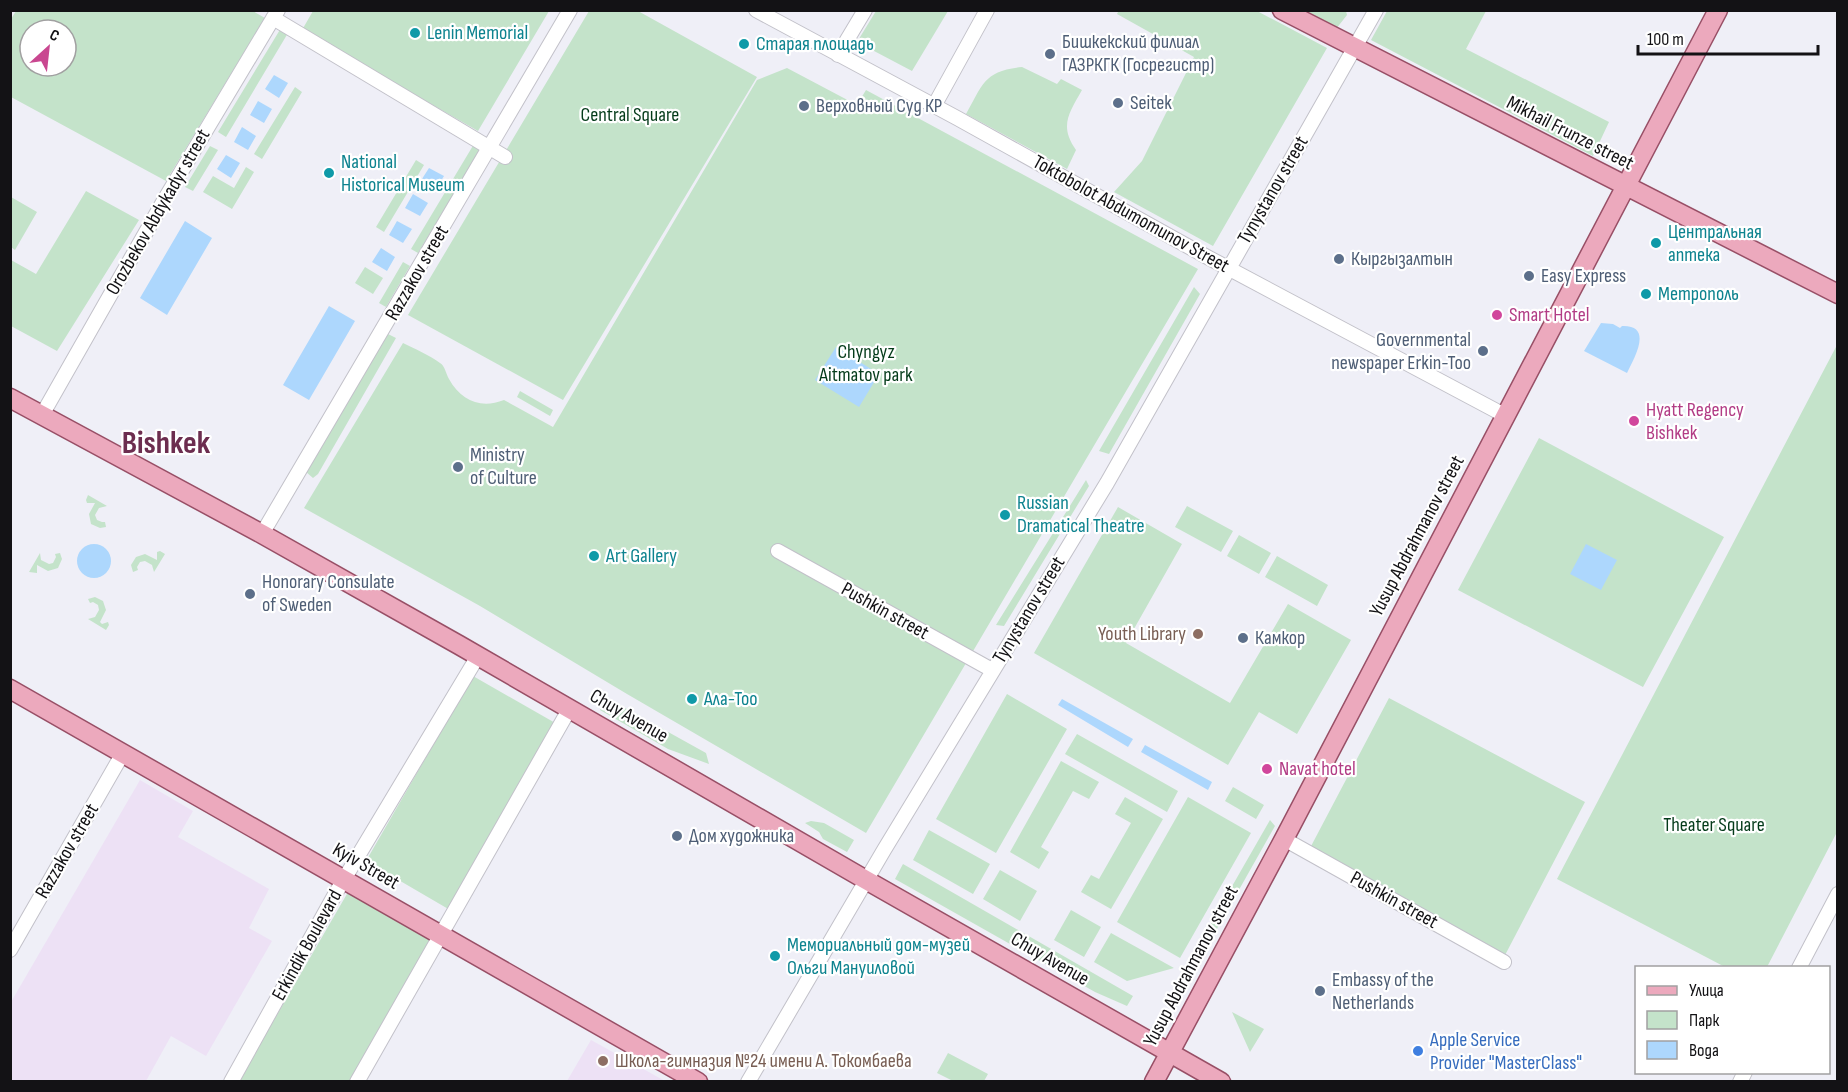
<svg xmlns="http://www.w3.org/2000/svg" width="1848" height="1092" viewBox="0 0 1848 1092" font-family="'Sofia Sans Condensed',sans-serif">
	<rect width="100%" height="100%" fill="#efeff7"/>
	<path fill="#ede1f5" d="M 140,780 L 193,811 L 178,837 L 269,889 L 249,928 L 272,941 L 206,1056 L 171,1036 L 146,1081 L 11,1081 L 11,1002 Z
		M 591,1040 L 665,1081 L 567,1081 Z"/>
	<path fill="#c4e3ca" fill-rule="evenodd" d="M 251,10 L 265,18 L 166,181 L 11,97 L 11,19 L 16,11 ZM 30,30 L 66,30 L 66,66 L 30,66 Z
		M 1119,10 L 1257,11 L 1327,48 L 1213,246 L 1114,192 L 1142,161 L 1194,57 L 1117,14 Z
		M 313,11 L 549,11 L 478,131 L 302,30 Z
		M 589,11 L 638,11 L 757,77 L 563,400 L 408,315 Z
		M 876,11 L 876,10 L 948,11 L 912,71 L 857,42 Z
		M 1300,11 L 1346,11 L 1347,15 L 1336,29 Z
		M 1387,11 L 1486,11 L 1466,49 L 1609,122 L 1593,156 L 1371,40 Z
		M 281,28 L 288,33 L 226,137 L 218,132 Z
		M 1022,67 L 1057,84 L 1061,79 L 1082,90 C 1069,113 1059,126 1076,150 L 1067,169 L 966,114 C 983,84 984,71 1022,67 Z
		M 787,68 L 857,105 L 866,90 L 1198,269 L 866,833 L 627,694 L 480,606 L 304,508 L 403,343 C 415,349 429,355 440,363 C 445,366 446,374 449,379 C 461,401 481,409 504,400 L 553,427 L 757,80 Z
		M 295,87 L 302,92 L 262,159 L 254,154 Z
		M 474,144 L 481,149 L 418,253 L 411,249 Z
		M 210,146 L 218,150 L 193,191 L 185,187 Z
		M 416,160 L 424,165 L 384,232 L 376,227 Z
		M 246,167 L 254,172 L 232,209 L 203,192 L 213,176 L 234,188 Z
		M 86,191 L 139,220 L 57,351 L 11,326 L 11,260 L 36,274 Z
		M 11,197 L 37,212 L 15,250 L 11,247 Z
		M 403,262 L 410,266 L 386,307 L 379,303 Z
		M 365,267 L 383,278 L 373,294 L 355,283 Z
		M 1194,287 L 1200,294 L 1109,454 L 1099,451 Z
		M 386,333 L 396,338 L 318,474 L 313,478 L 306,472 Z
		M 1837,345 L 1837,832 L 1767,967 L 1725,967 L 1557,879 Z
		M 520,391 L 553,410 L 550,416 L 517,397 Z
		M 1539,438 L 1724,537 L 1643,687 L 1458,590 Z
		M 1086,480 L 1089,486 L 1004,626 L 996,625 Z
		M 88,495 L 107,506 L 99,508 L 95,515 L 97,520 L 102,522 L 105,522 L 106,527 L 100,528 L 91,524 L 89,514 L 95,503 L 87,503 L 86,500 Z
		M 1187,506 L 1233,531 L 1221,552 L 1175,527 Z
		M 1118,507 L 1182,544 L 1126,643 L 1230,703 L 1288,604 L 1351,640 L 1297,734 L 1259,712 L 1228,765 L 1034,653 Z
		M 1239,535 L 1271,553 L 1259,574 L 1227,556 Z
		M 160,551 L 165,554 L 154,572 L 152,565 L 145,561 L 140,562 L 137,567 L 138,570 L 133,572 L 131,565 L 136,557 L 145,554 L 157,560 L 157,552 Z
		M 40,553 L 41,560 L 49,564 L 53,563 L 56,557 L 55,554 L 60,553 L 62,559 L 58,568 L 48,571 L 37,565 L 37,573 L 29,572 Z
		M 1277,556 L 1328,585 L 1317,606 L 1265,577 Z
		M 95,597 L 103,601 L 106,610 L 100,622 L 102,624 L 108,622 L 109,625 L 106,630 L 88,619 L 95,617 L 99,610 L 98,605 L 93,602 L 90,603 L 88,599 Z
		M 473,676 L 557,724 L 450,910 L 366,861 Z
		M 1007,694 L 1067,729 L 996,853 L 936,819 Z
		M 607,698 L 706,753 L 709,764 L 668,749 L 600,710 Z
		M 1389,698 L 1585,802 L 1503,959 L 1309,850 Z
		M 1077,734 L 1178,791 L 1167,812 L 1065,754 Z
		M 1061,761 L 1099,782 L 1089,799 L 1073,791 L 1041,847 L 1049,852 L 1039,869 L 1010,852 Z
		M 1233,787 L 1264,805 L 1256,819 L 1225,801 Z
		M 1125,797 L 1163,819 L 1111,909 L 1081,892 L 1091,875 L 1099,879 L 1131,823 L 1115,814 Z
		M 1188,797 L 1251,833 L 1180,958 L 1117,922 Z
		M 1270,820 L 1275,826 L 1196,966 L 1188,963 Z
		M 811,821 L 824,823 L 854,840 L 847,852 L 823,839 L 819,832 L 805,823 Z
		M 929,830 L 990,864 L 973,894 L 913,860 Z
		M 903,864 L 1133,996 L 1127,1006 L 1095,992 L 895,879 Z
		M 1000,870 L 1037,891 L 1020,921 L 983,899 Z
		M 351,887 L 435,935 L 351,1081 L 238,1082 Z
		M 1071,910 L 1101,927 L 1084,957 L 1054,940 Z
		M 1111,933 L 1174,968 L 1127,981 L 1094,962 Z
		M 1232,1012 L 1264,1029 L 1250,1052 Z
		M 948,1053 L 988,1074 L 984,1081 L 953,1081 L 937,1073 Z"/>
	<path fill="#add7fd" d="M 274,75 L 288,83 L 279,98 L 265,89 Z
		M 258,101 L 272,109 L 264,123 L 250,115 Z
		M 242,127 L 256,136 L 248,150 L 234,142 Z
		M 226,155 L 240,163 L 231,178 L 217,169 Z
		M 429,168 L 444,176 L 435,191 L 420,182 Z
		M 413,194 L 428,203 L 420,216 L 405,208 Z
		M 185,221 L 212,238 L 167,315 L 140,298 Z
		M 397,221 L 412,229 L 403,243 L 389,235 Z
		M 381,248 L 395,257 L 387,271 L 372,262 Z
		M 329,306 L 355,321 L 309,400 L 283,385 Z
		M 1601,323 L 1613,324 L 1620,328 L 1622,326 C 1654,325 1634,358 1627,373 L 1584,351 Z
		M 836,347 L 879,374 L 859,407 L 815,380 Z
		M77 561a17 17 0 1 1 34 0a17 17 0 1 1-34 0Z
		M 1586,544 L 1617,560 L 1601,590 L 1570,574 Z
		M 1062,699 L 1133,739 L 1128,747 L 1058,705 Z
		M 1145,745 L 1212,782 L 1208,790 L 1141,752 Z"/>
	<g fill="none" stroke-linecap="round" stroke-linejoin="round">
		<defs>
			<path id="minor" d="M 756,10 L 957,118 L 1209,258 L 1506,416
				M 273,18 L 505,157
				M 838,55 L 865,10
				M 934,106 L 987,10
				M 42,415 L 166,197 L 278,10
				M 262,534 L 570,10
				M 778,551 L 992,670
				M 1284,839 L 1504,962
				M 10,950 L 123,753
				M 1799,968 L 1838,894
				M 231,1082 L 337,891 L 478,656
				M 357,1082 L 570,708
				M 748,1082 L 884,850 L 1107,483 L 1376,10
				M 1740,1082 L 1745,1072"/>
			<path id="major" d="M 1282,10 L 1838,294
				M 10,398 L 262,534 L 459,645 L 866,880 L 1221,1082
				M 10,689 L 698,1082
				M 1154,1082 L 1284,839 L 1718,10"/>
		</defs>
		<use href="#minor" stroke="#c2c1c9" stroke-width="16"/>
		<use href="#major" stroke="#984f66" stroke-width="21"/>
		<use href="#minor" stroke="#fff" stroke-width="14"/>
		<use href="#major" stroke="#eca9bd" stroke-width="18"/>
	</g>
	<g fill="#0f9aa8" stroke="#fff" stroke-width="2">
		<circle cx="415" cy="33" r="6"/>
		<circle cx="744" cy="44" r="6"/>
		<circle cx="329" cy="173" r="6"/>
		<circle cx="1656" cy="243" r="6"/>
		<circle cx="1646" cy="294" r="6"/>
		<circle cx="1005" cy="515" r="6"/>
		<circle cx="594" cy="556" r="6"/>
		<circle cx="692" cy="699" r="6"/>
		<circle cx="775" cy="956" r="6"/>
	</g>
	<g fill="#5c6f8a" stroke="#fff" stroke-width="2">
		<circle cx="1050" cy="54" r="6"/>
		<circle cx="1118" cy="103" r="6"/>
		<circle cx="804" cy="106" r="6"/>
		<circle cx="1339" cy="259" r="6"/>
		<circle cx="1529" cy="276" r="6"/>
		<circle cx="1483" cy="351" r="6"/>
		<circle cx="458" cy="467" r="6"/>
		<circle cx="250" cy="594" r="6"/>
		<circle cx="1243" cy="638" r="6"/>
		<circle cx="677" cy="836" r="6"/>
		<circle cx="1320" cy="991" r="6"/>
	</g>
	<g fill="#d1479c" stroke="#fff" stroke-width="2">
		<circle cx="1497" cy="315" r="6"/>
		<circle cx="1634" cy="421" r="6"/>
		<circle cx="1267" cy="769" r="6"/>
	</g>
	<g fill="#8d6e63" stroke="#fff" stroke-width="2">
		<circle cx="1198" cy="634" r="6"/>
		<circle cx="603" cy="1061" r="6"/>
	</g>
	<circle fill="#3f7fe0" stroke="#fff" stroke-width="2" cx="1418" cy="1051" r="6"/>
	<g text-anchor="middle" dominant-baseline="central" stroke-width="4.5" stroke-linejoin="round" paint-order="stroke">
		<g font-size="20" fill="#0d838f" stroke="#fff" text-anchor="start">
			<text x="427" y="33">Lenin Memorial</text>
			<text x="756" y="44">Старая площадь</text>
			<text x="341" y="162">National<tspan x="341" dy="23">Historical Museum</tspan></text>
			<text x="1668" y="232">Центральная<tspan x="1668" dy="23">аптека</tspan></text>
			<text x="1658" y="294">Метрополь</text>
			<text x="1017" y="503">Russian<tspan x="1017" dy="23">Dramatical Theatre</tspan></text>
			<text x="606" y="556">Art Gallery</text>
			<text x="704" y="699">Ала-Тоо</text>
			<text x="787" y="945">Мемориальный дом-музей<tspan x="787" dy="23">Ольги Мануиловой</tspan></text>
		</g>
		<g font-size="20" fill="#4e5e75" stroke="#fff" text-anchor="start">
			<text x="1062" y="42">Бишкекский филиал<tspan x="1062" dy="23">ГАЗРКГК (Госрегистр)</tspan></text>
			<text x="1130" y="103">Seitek</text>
			<text x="816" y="106">Верховный Суд КР</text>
			<text x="1351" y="259">Кыргызалтын</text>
			<text x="1541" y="276">Easy Express</text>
			<text x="1471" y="340" text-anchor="end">Governmental<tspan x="1471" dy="23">newspaper Erkin-Too</tspan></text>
			<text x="470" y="455">Ministry<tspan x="470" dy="23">of Culture</tspan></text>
			<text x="262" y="582">Honorary Consulate<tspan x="262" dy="23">of Sweden</tspan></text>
			<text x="1255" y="638">Камкор</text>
			<text x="689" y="836">Дом художника</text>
			<text x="1332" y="980">Embassy of the<tspan x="1332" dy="23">Netherlands</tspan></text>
		</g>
		<g font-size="20" fill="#043b1a" stroke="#fff">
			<text x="630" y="115">Central Square</text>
			<text x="866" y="352">Chyngyz<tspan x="866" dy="23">Aitmatov park</tspan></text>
			<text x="1714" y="825">Theater Square</text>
		</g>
		<g font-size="20" fill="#131215" stroke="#fff">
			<text transform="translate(1570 133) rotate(27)">Mikhail Frunze street</text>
			<text transform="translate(1273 190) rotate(-60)">Tynystanov street</text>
			<text transform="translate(158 212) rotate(-60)">Orozbekov Abdykadyr street</text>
			<text transform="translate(1131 214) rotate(29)">Toktobolot Abdumomunov Street</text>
			<text transform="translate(417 273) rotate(-60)">Razzakov street</text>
			<text transform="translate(1417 536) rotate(-62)">Yusup Abdrahmanov street</text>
			<text transform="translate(1029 610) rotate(-59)">Tynystanov street</text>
			<text transform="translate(885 611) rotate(29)">Pushkin street</text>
			<text transform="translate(629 716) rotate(30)">Chuy Avenue</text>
			<text transform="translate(67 851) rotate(-60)">Razzakov street</text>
			<text transform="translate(366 866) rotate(30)">Kyiv Street</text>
			<text transform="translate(1394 900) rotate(29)">Pushkin street</text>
			<text transform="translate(307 945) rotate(-61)">Erkindik Boulevard</text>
			<text transform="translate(1050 959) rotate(30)">Chuy Avenue</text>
			<text transform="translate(1191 966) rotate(-62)">Yusup Abdrahmanov street</text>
		</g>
		<g font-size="20" fill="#b23c85" stroke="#fff" text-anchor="start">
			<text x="1509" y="315">Smart Hotel</text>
			<text x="1646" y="410">Hyatt Regency<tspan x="1646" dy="23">Bishkek</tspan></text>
			<text x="1279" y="769">Navat hotel</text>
		</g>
		<g font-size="20" fill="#785e54" stroke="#fff" text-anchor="end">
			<text x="1186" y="634">Youth Library</text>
			<text x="615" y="1061" text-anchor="start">Школа-гимназия №24 имени А. Токомбаева</text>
		</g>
		<g font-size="20" fill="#366cbe" stroke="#fff" text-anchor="start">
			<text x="1430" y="1040">Apple Service<tspan x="1430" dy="23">Provider "MasterClass"</tspan></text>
		</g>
		<g font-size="32" font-weight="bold" fill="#6c2d4f" stroke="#fff">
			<text x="166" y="443">Bishkek</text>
		</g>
	</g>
	<rect width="1848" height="1092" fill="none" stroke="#131215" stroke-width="24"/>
	<rect x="1635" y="966" width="195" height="108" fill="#ffffff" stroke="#a1a0a1" stroke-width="1.5"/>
	<rect x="1647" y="986" width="30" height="9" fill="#eca9bd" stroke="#a1a0a1" stroke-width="1.5"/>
	<text x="1689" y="996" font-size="18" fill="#131215">Улица</text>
	<rect x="1647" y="1011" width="30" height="18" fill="#c4e3ca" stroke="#a1a0a1" stroke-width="1.5"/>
	<text x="1689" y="1026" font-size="18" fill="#131215">Парк</text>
	<rect x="1647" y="1041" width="30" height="18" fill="#add7fd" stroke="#a1a0a1" stroke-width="1.5"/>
	<text x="1689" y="1056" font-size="18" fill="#131215">Вода</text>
	<g transform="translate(48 48) rotate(27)"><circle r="28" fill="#ffffff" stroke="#a1a0a1" stroke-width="1.5"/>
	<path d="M0-4.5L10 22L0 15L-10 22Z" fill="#c94790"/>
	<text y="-9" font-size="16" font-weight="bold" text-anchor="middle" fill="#131215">С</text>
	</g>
	<path d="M1638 45v9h180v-9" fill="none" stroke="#131215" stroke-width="3"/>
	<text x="1647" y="45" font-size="18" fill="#131215" stroke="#ffffff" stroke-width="4.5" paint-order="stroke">100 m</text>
</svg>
